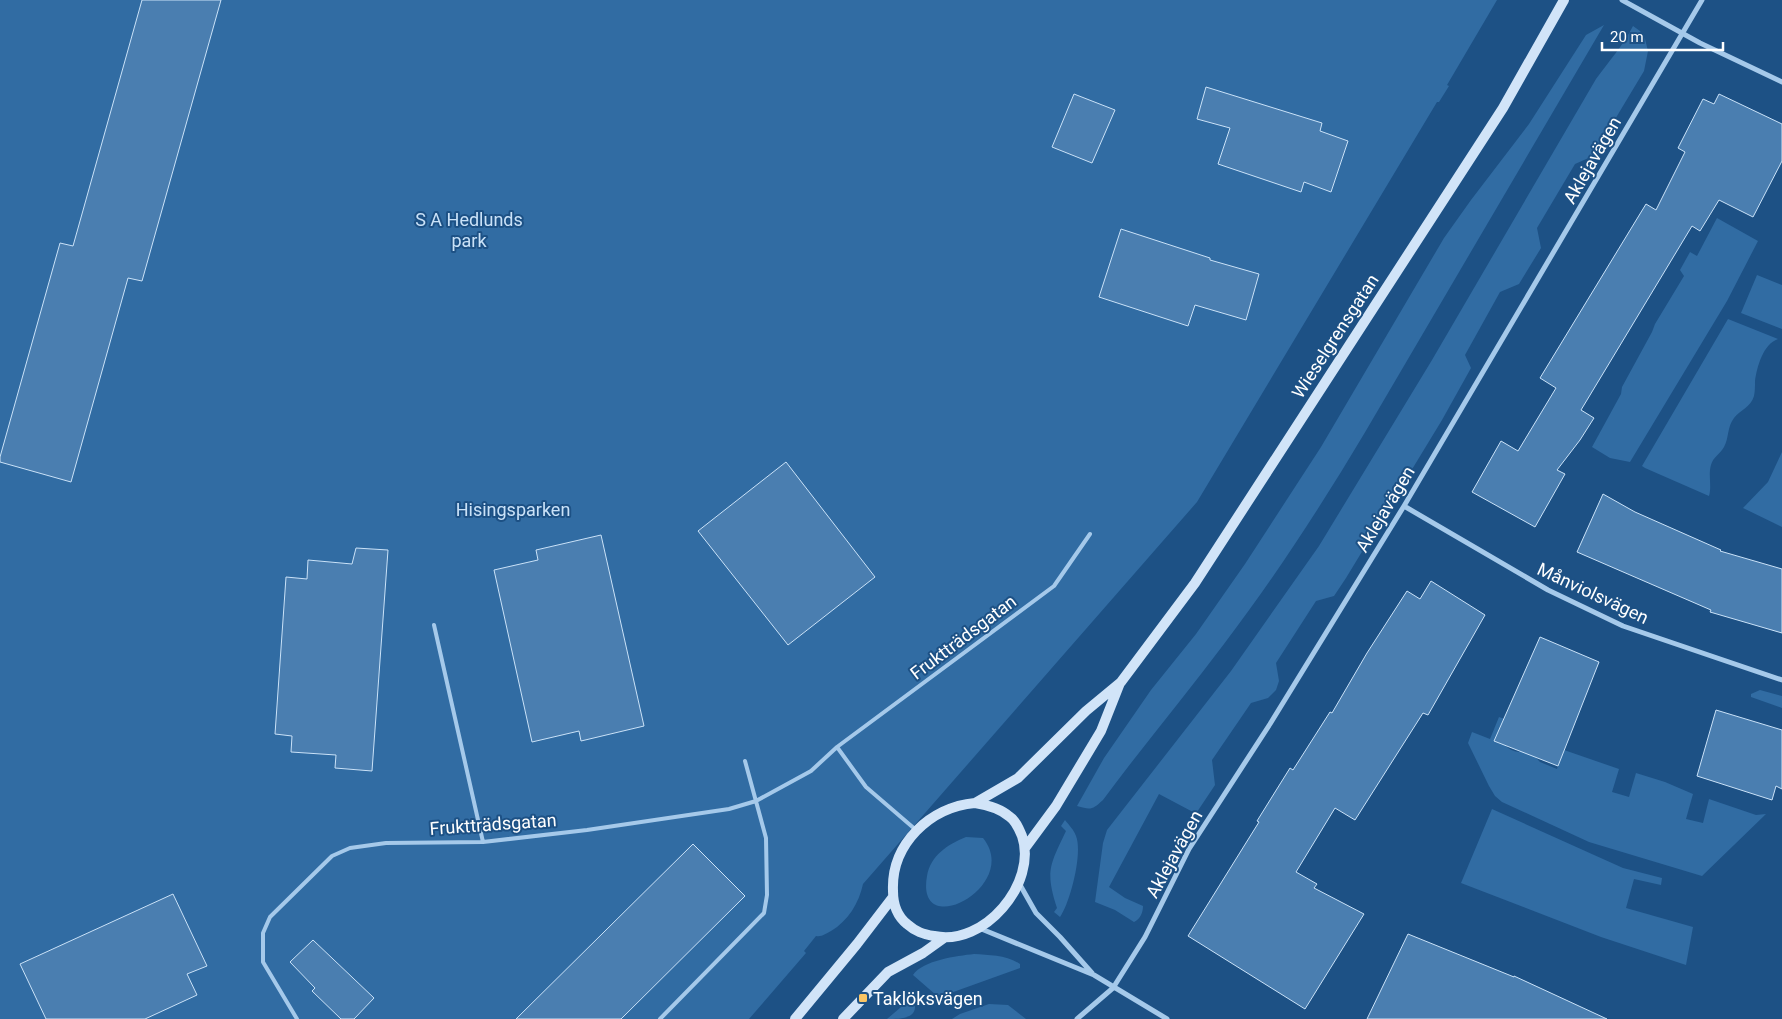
<svg xmlns="http://www.w3.org/2000/svg" width="1782" height="1019" viewBox="0 0 1782 1019" font-family="Roboto,sans-serif">
	<rect width="100%" height="100%" fill="#1d5185"/>
	<path fill="#316ca3" d="M 0,0 L 1497,0 L 1447,85 L 1449,86 L 1439,102 L 1437,102 L 1197,502 L 863,884 C 859,903 848,921 831,931 C 825,934 822,937 816,936 L 804,951 L 806,953 L 749,1019 L 0,1019 Z
		M 1604,25 L 1364,434 C 1321,506 1275,577 1224,644 C 1185,696 1142,747 1103,800 C 1092,810 1091,810 1077,806 L 1104,758 L 1151,690 L 1196,634 L 1245,564 L 1321,447 L 1444,238 L 1471,200 L 1529,124 L 1586,35 Z
		M 1633,26 L 1640,31 L 1645,39 L 1648,51 L 1644,71 L 1593,156 L 1575,164 L 1537,228 L 1541,248 L 1519,284 L 1500,292 L 1465,355 L 1471,368 L 1442,420 L 1346,578 L 1334,596 L 1316,601 L 1276,663 L 1279,681 L 1276,690 L 1268,698 L 1251,703 L 1212,760 L 1215,785 L 1197,812 L 1193,812 L 1159,794 L 1109,887 L 1125,898 L 1143,906 C 1143,913 1140,919 1134,922 L 1115,910 L 1095,902 L 1103,843 L 1107,830 L 1231,671 L 1319,546 L 1432,360 L 1596,79 C 1609,61 1623,46 1633,26 Z
		M 1717,218 L 1758,241 L 1727,301 L 1630,462 L 1610,458 L 1592,447 L 1621,394 L 1622,387 L 1652,332 L 1655,324 L 1684,276 L 1680,270 L 1690,252 L 1697,256 Z
		M 1757,275 L 1782,285 L 1782,329 L 1741,313 Z
		M 1728,319 L 1778,339 C 1763,344 1757,367 1755,381 C 1755,386 1755,391 1754,396 C 1751,407 1740,410 1734,418 C 1727,427 1729,438 1724,447 C 1720,454 1713,457 1711,465 C 1708,475 1712,486 1709,496 L 1645,468 L 1642,466 Z
		M 1782,452 L 1782,527 L 1743,508 L 1768,482 Z
		M 1760,690 L 1782,696 L 1782,708 L 1751,697 L 1751,694 Z
		M 1499,717 L 1507,720 C 1504,735 1498,749 1519,752 L 1524,747 L 1528,749 L 1540,762 L 1557,769 L 1564,750 L 1619,769 L 1612,792 L 1629,797 L 1636,773 L 1665,782 L 1693,794 L 1686,819 L 1703,823 L 1709,799 L 1756,815 L 1766,814 L 1702,876 L 1589,842 L 1502,802 L 1495,796 L 1489,786 L 1468,743 L 1472,732 L 1490,739 Z
		M 1492,809 L 1623,868 L 1662,878 L 1661,885 L 1634,879 L 1626,908 L 1693,927 L 1686,965 L 1601,937 L 1461,883 Z
		M 1065,820 C 1069,825 1074,830 1076,836 C 1083,853 1070,903 1060,917 L 1054,912 L 1057,908 C 1045,871 1050,865 1066,831 L 1061,826 Z
		M 966,837 L 983,838 C 1022,886 915,943 927,876 C 931,855 947,845 966,837 Z
		M 974,954 C 989,955 1007,955 1020,964 L 1020,968 L 945,995 L 936,995 L 913,975 C 923,960 957,956 974,954 Z
		M 907,1002 L 911,1002 L 915,1006 C 916,1019 899,1019 887,1019 Z
		M 989,1004 L 1008,1005 L 1026,1019 L 952,1019 L 960,1014 Z"/>
	<path fill="#4a7eb0" stroke="#cae2f8" d="M 142,0 L 221,0 L 142,281 L 128,278 L 71,482 L 0,462 L 0,457 L 60,243 L 73,246 Z
		M 1206,87 L 1322,123 L 1320,131 L 1348,141 L 1331,192 L 1304,182 L 1301,192 L 1218,164 L 1230,128 L 1197,119 Z
		M 1074,94 L 1115,110 L 1092,163 L 1052,147 Z
		M 1719,94 L 1782,124 L 1782,161 L 1753,217 L 1719,200 L 1700,231 L 1692,226 L 1581,410 L 1594,418 L 1580,440 L 1557,470 L 1565,474 L 1535,527 L 1472,492 L 1501,441 L 1518,451 L 1556,388 L 1540,378 L 1646,204 L 1656,210 L 1685,152 L 1678,148 L 1703,99 L 1714,104 Z
		M 1121,229 L 1210,258 L 1210,260 L 1259,274 L 1246,320 L 1195,305 L 1188,326 L 1099,297 Z
		M 786,462 L 875,577 L 788,645 L 698,531 Z
		M 1603,494 L 1635,512 L 1721,550 L 1720,551 L 1782,569 L 1782,633 L 1710,612 L 1711,610 L 1577,552 Z
		M 601,535 L 644,726 L 581,741 L 579,731 L 532,742 L 494,570 L 538,560 L 536,550 Z
		M 356,548 L 388,550 L 372,771 L 335,768 L 336,755 L 291,752 L 292,736 L 275,734 L 286,577 L 307,579 L 308,560 L 352,564 Z
		M 1431,581 L 1485,615 L 1428,715 L 1423,713 L 1355,820 L 1335,808 L 1296,872 L 1317,884 L 1314,888 L 1364,914 L 1305,1009 L 1188,936 L 1259,822 L 1257,821 L 1290,768 L 1293,770 L 1330,712 L 1332,713 L 1367,653 L 1407,591 L 1420,599 Z
		M 1540,637 L 1599,662 L 1558,766 L 1494,741 Z
		M 1716,710 L 1782,730 L 1782,789 L 1776,786 L 1772,800 L 1697,776 Z
		M 693,844 L 745,896 L 621,1019 L 516,1019 Z
		M 173,894 L 207,966 L 187,974 L 197,995 L 145,1019 L 46,1019 L 20,964 Z
		M 1408,934 L 1514,977 L 1514,976 L 1607,1019 L 1367,1019 Z
		M 313,940 L 374,998 L 354,1019 L 341,1019 L 312,991 L 315,988 L 290,962 Z"/>
	<g fill="none" stroke-linecap="round" stroke-linejoin="round">
		<path stroke="#a5c9ea" stroke-width="4" d="M 434,625 L 483,842
			M 837,747 L 866,787 L 916,830
			M 297,1019 L 263,962 L 263,933 L 270,917 L 332,856 L 350,848 L 386,843 L 483,842 L 587,830 L 729,809 L 756,801 L 811,771 L 837,747 L 1054,586 L 1090,534
			M 660,1019 L 764,913 L 767,895 L 766,838 L 745,761"/>
		<path stroke="#a5c9ea" stroke-width="5" d="M 1622,0 L 1700,43 L 1782,82
			M 1404,506 L 1548,590 L 1623,626 L 1782,680
			M 1019,883 L 1036,913 L 1060,937 L 1092,973
			M 979,928 L 1094,975 L 1167,1019
			M 1077,1019 L 1113,988 L 1145,937 L 1189,849 L 1270,724 L 1404,506 L 1702,0"/>
		<path stroke="#d1e4f8" stroke-width="10" d="M 975,803 L 1018,778 L 1086,711 L 1121,682 L 1195,583 L 1503,108 L 1564,0
			M 975,803 C 988,805 1000,808 1010,817 C 1016,821 1019,829 1022,836 C 1038,883 984,947 934,936 C 923,934 916,932 907,924 C 897,916 893,904 893,891 C 891,844 930,807 975,803 Z
			M 1025,848 L 1056,806 L 1101,731 L 1120,683
			M 795,1019 L 857,944 L 893,897
			M 843,1019 L 888,972 L 923,953 L 944,938"/>
	</g>
	<rect fill="#fac564" stroke="#1d5185" stroke-width="2" x="858" y="993" width="10" height="10" rx="2.5"/>
	<g text-anchor="middle" dominant-baseline="central" stroke-width="4" stroke-linejoin="round" paint-order="stroke">
		<g font-size="18" fill="#fff" stroke="#1d5185">
			<text transform="translate(1592 160) rotate(-60)">Aklejavägen</text>
			<text transform="translate(1335 336) rotate(-57)">Wieselgrensgatan</text>
			<text transform="translate(1385 509) rotate(-59)">Aklejavägen</text>
			<text transform="translate(1593 593) rotate(25)">Månviolsvägen</text>
			<text transform="translate(963 637) rotate(-37)">Fruktträdsgatan</text>
			<text transform="translate(493 824) rotate(-4)">Fruktträdsgatan</text>
			<text transform="translate(1174 854) rotate(-61)">Aklejavägen</text>
		</g>
		<g font-size="18" fill="#cae2f8" stroke="#1d5185">
			<text x="469" y="219">S A Hedlunds<tspan x="469" dy="21">park</tspan></text>
			<text x="513" y="509">Hisingsparken</text>
		</g>
		<g font-size="18" fill="#fff" stroke="#1d5185" text-anchor="start">
			<text x="873" y="998">Taklöksvägen</text>
		</g>
	</g>
	<path d="M1602 42v8h121v-8" fill="none" stroke="#ffffff" stroke-width="2.5"/>
	<text x="1610" y="42" font-size="15" fill="#ffffff" stroke="#1d5185" stroke-width="4" paint-order="stroke">20 m</text>
</svg>
